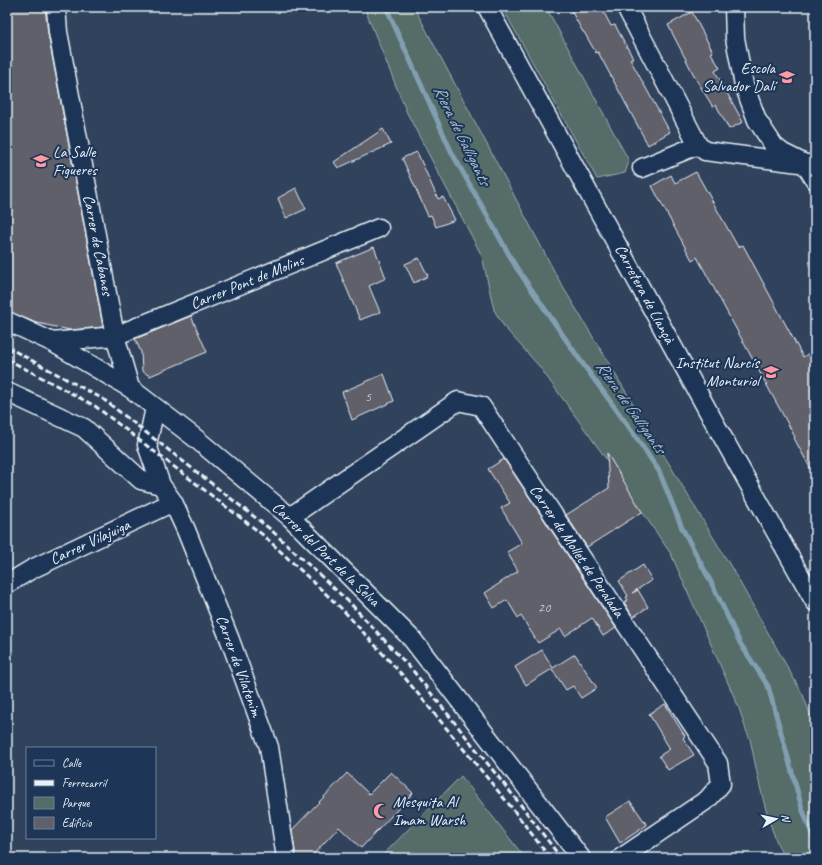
<svg xmlns="http://www.w3.org/2000/svg" width="822" height="865" viewBox="0 0 822 865" font-family="Caveat,sans-serif">
	<rect width="100%" height="100%" fill="#31425d"/>
	<filter id="ink" filterUnits="userSpaceOnUse"><feTurbulence type="fractalNoise" baseFrequency=".025" numOctaves="2"/><feDisplacementMap in="SourceGraphic" scale="8" xChannelSelector="R" yChannelSelector="G"/><feConvolveMatrix kernelMatrix="1 2 1 2 8 2 1 2 1" color-interpolation-filters="sRGB"/></filter>
	<g filter="url(#ink)">
		<path fill="#546c68" stroke="#9eaeb0" d="M 364,7 L 414,7 L 560,282 L 734,572 L 803,695 L 815,727 L 815,858 L 784,858 C 766,823 758,777 750,739 L 746,730 L 739,708 L 671,554 L 602,453 L 539,366 L 505,328 L 494,310 L 482,256 L 407,113 Z
			M 502,7 L 546,7 L 629,161 L 625,173 L 597,179 Z
			M 461,776 L 525,858 L 380,858 Z"/>
		<g fill="none" stroke-linecap="round" stroke-linejoin="round">
			<path stroke="#819fb1" stroke-width="5" d="M 386,7 L 452,153 L 516,267 L 580,360 L 629,427 L 659,471 L 682,528 L 714,588 L 740,643 L 768,686 L 802,808 L 815,842"/>
		</g>
		<path fill="#60606a" stroke="#e8f1f8" d="M 7,7 L 45,7 L 48,34 L 103,327 L 70,330 L 37,323 L 7,311 Z
			M 569,7 L 601,7 L 611,26 L 615,25 L 633,58 L 630,59 L 670,132 L 648,145 L 598,52 L 596,53 L 584,32 L 583,32 Z
			M 692,12 L 713,52 L 711,53 L 720,68 L 715,71 L 743,122 L 729,129 L 716,105 L 713,107 L 697,81 L 668,25 Z
			M 383,129 L 391,144 L 338,168 L 334,162 Z
			M 417,152 L 438,199 L 443,197 L 455,220 L 436,227 L 431,215 L 428,216 L 402,158 Z
			M 696,172 L 738,247 L 743,245 L 803,357 L 815,350 L 815,477 L 794,438 L 795,437 L 697,257 L 692,260 L 652,186 L 671,175 L 675,183 Z
			M 296,188 L 306,209 L 286,218 L 278,198 Z
			M 374,247 L 386,278 L 369,286 L 380,312 L 360,320 L 336,263 Z
			M 419,258 L 428,276 L 414,283 L 405,264 Z
			M 191,316 L 207,352 L 150,376 L 142,371 L 141,352 L 135,339 Z
			M 384,374 L 394,401 L 352,420 L 342,392 Z
			M 607,453 L 642,512 L 587,547 L 566,515 L 609,488 Z
			M 504,459 L 606,613 L 616,628 L 603,636 L 592,618 L 565,636 L 561,629 L 538,643 L 521,616 L 518,618 L 507,600 L 494,608 L 485,593 L 518,571 L 507,552 L 522,543 L 501,508 L 510,503 L 488,469 Z
			M 643,565 L 652,580 L 632,593 L 638,590 L 648,607 L 633,617 L 624,602 L 628,600 L 626,597 L 628,596 L 619,581 Z
			M 542,650 L 553,668 L 575,654 L 597,688 L 581,698 L 573,686 L 566,690 L 552,669 L 526,685 L 515,667 Z
			M 665,704 L 685,736 L 683,738 L 694,755 L 668,770 L 659,756 L 670,749 L 649,714 Z
			M 391,772 L 413,793 L 361,848 L 339,827 L 310,858 L 296,858 L 292,830 L 347,773 L 369,794 Z
			M 630,801 L 647,825 L 620,843 L 605,817 Z"/>
		<g fill="none" stroke-linecap="round" stroke-linejoin="round">
			<defs>
				<path id="minor" d="M 56,7 L 58,32 L 115,336 L 130,388
					M 487,7 L 713,420 L 815,602
					M 626,7 L 698,145 L 705,151 L 815,165
					M 734,7 L 735,38 L 744,85 L 757,120 L 774,146 L 783,153 L 805,164 L 815,180
					M 642,168 L 698,145
					M 7,321 L 52,342 L 130,388 L 194,437 L 290,517 L 412,639 L 581,858
					M 52,342 L 115,336 L 379,228
					M 7,392 L 84,428 L 141,480 L 161,485
					M 155,408 L 147,445 L 161,485 L 173,502 L 186,530 L 230,640 L 269,747 L 286,858
					M 290,517 L 458,401 L 481,406 L 718,763 L 721,784 L 708,799 L 621,858
					M 7,584 L 32,569 L 173,502"/>
			</defs>
			<use href="#minor" stroke="#e8f1f8" stroke-width="21"/>
			<use href="#minor" stroke="#1d3557" stroke-width="18"/>
			<path stroke="#e8f1f8" stroke-width="3" stroke-dasharray="6 3" stroke-linecap="butt" d="M 7,347 L 103,399 L 270,529 L 350,603 L 414,672 L 520,804 L 561,858
				M 7,359 L 95,406 L 263,535 L 342,609 L 405,678 L 512,808 L 550,858"/>
		</g>
	</g>
	<defs>
		<symbol id="school-bare" viewBox="-9 -9 18 18"><path d="M0-5L7-2L0 1L-7-2ZM-4 1L0 2.5L4 1V4Q0 6-4 4Z" fill="#ff9aa2" stroke="#1d3557" stroke-width="2.5" paint-order="stroke"/></symbol>
		<symbol id="mosque-bare" viewBox="-9 -9 18 18"><path d="M3.5-4.9A6 6 0 1 0 3.5 4.9A5 5 0 1 1 3.5-4.9Z" fill="#ff9aa2" stroke="#1d3557" stroke-width="2.5" paint-order="stroke"/></symbol>
	</defs>
	<g fill-rule="evenodd">
		<use href="#school-bare" x="776" y="66" width="22" height="22"/>
		<use href="#school-bare" x="30" y="150" width="22" height="22"/>
		<use href="#school-bare" x="760" y="361" width="22" height="22"/>
		<use href="#mosque-bare" x="370" y="800" width="22" height="22"/>
	</g>
	<g text-anchor="middle" dominant-baseline="central" stroke-width="4" stroke-linejoin="round" paint-order="stroke">
		<g font-size="14" fill="#c6cdd4">
			<text x="368" y="396">5</text>
			<text x="544" y="607">20</text>
		</g>
		<g font-size="16" fill="#e8f1f8" stroke="#1d3557" text-anchor="end">
			<text x="775" y="68">Escola<tspan x="775" dy="18">Salvador Dalí</tspan></text>
			<text x="53" y="152" text-anchor="start">La Salle<tspan x="53" dy="18">Figueres</tspan></text>
			<text x="759" y="363">Institut Narcís<tspan x="759" dy="18">Monturiol</tspan></text>
			<text x="393" y="802" text-anchor="start">Mesquita Al<tspan x="393" dy="18">Imam Warsh</tspan></text>
		</g>
		<g font-size="16" fill="#e8f1f8" stroke="#1d3557">
			<text transform="translate(98 245) rotate(79)">Carrer de Cabanes</text>
			<text transform="translate(247 282) rotate(-22)">Carrer Pont de Molins</text>
			<text transform="translate(645 294) rotate(62)">Carretera de Llançà</text>
			<text transform="translate(90 542) rotate(-25)">Carrer Vilajuiga</text>
			<text transform="translate(577 551) rotate(56)">Carrer de Mollet de Peralada</text>
			<text transform="translate(326 554) rotate(44)">Carrer del Port de la Selva</text>
			<text transform="translate(239 666) rotate(70)">Carrer de Vilatenim</text>
		</g>
		<g font-size="17" font-style="italic" fill="#acc1ce" stroke="#1d3557">
			<text transform="translate(462 135) rotate(64)">Riera de Galligants</text>
			<text transform="translate(631 407) rotate(55)">Riera de Galligants</text>
		</g>
	</g>
	<rect width="822" height="865" fill="none" stroke="#1d3557" stroke-width="24"/>
	<rect x="12" y="12" width="798" height="841" fill="none" stroke="#e8f1f8" stroke-width="1.5" filter="url(#ink)"/>
	<rect x="26" y="747" width="130" height="92" fill="#1d3557" stroke="#6e8097"/>
	<rect x="34" y="760" width="20" height="6" fill="#1d3557" stroke="#6e8097"/>
	<text x="62" y="767" font-size="12" fill="#e8f1f8">Calle</text>
	<rect x="34" y="780" width="20" height="6" fill="#e8f1f8" stroke="#6e8097"/>
	<text x="62" y="787" font-size="12" fill="#e8f1f8">Ferrocarril</text>
	<rect x="34" y="797" width="20" height="12" fill="#546c68" stroke="#6e8097"/>
	<text x="62" y="807" font-size="12" fill="#e8f1f8">Parque</text>
	<rect x="34" y="817" width="20" height="12" fill="#60606a" stroke="#6e8097"/>
	<text x="62" y="827" font-size="12" fill="#e8f1f8">Edificio</text>
	<g transform="translate(776 819) rotate(81)" stroke="#1d3557" stroke-width="3" paint-order="stroke">
	<path d="M0-3L7 15L0 10L-7 15Z" fill="#e8f1f8"/>
	<text y="-6" font-size="11" font-weight="bold" text-anchor="middle" fill="#e8f1f8">N</text>
	</g>
</svg>
